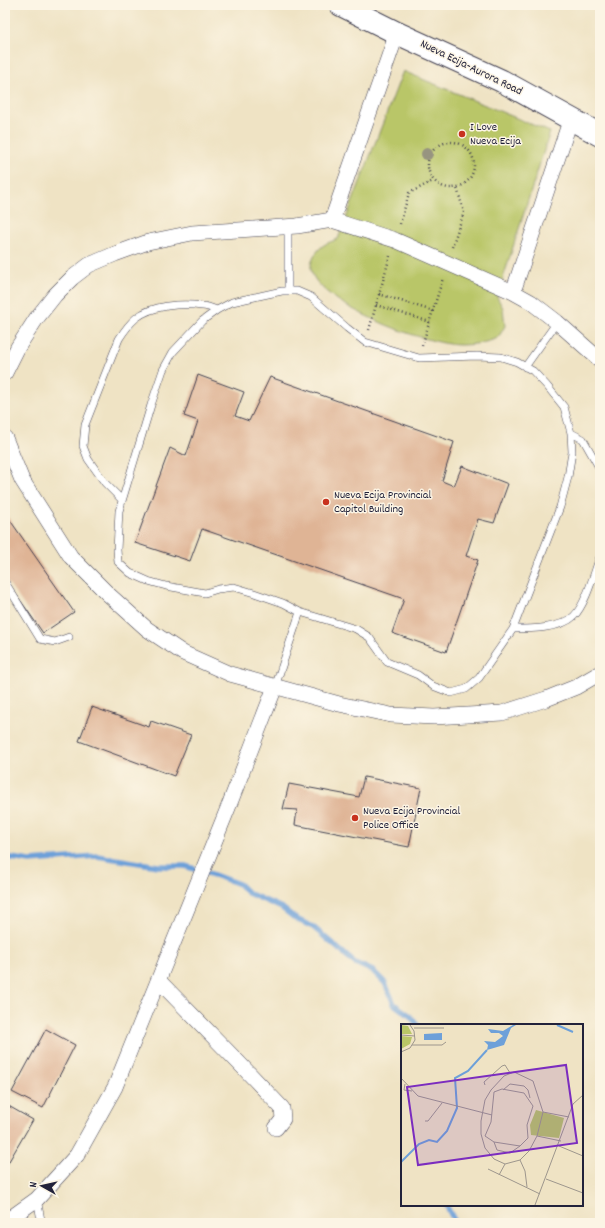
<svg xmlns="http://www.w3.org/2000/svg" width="605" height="1228" viewBox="0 0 605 1228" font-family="Dekko,sans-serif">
	<rect width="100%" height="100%" fill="#fcf5e5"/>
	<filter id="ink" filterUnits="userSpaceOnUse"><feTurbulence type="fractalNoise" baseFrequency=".025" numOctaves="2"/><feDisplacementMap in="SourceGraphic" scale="8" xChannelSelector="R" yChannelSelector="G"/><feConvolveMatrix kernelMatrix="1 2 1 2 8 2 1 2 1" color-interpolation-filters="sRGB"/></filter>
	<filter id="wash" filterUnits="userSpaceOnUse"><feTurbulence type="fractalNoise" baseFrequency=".012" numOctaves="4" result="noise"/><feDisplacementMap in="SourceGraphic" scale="16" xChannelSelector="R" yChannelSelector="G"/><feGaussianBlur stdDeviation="0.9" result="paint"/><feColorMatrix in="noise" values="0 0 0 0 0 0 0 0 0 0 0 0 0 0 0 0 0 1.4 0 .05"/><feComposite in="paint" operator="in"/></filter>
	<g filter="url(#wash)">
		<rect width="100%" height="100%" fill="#efe3c4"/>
		<path fill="#b9c667" stroke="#6e7451" d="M 403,71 L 550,132 L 497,297 L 503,308 L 505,326 L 498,338 C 485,343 473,345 459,345 C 449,345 430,340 420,337 C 397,331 295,292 313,259 C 315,254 319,248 324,245 C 328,242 334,241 338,239 Z"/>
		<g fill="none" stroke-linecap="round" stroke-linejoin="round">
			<path stroke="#6da0d9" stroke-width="5.5" d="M 5,857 L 30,861 L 97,856 L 158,866 L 185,866 L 214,875 L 239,884 L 248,893 L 282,908 L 296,919 L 313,927 L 355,963 L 373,971 L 385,983 L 394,1004 L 409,1015 L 418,1025
				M 446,1205 L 454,1220 L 457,1223"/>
		</g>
		<g id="blocks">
			<path fill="#dfb495" d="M 198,375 L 244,392 L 235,416 L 249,421 L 270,377 L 454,442 L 442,481 L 454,486 L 462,466 L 508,484 L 494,523 L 478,519 L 466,556 L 478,560 L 446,652 L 392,633 L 404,599 L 202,529 L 190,561 L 135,543 L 170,448 L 186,456 L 198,421 L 184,416 Z
				M 5,513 L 74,612 L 43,633 L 5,578 Z
				M 92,707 L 149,727 L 151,721 L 191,735 L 174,776 L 79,741 Z
				M 364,777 L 421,788 L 409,847 L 295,825 L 297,810 L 283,809 L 289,784 L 359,797 Z
				M 46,1029 L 75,1045 L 43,1108 L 12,1092 Z
				M 5,1104 L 33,1120 L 5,1168 Z"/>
		</g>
	</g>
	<g filter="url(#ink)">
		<use href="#blocks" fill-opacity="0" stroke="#413f50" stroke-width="1"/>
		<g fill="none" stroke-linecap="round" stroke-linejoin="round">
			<defs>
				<path id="lane" d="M 282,291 L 297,291 L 311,297 L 347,328 L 365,342 L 419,358 L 477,356 L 501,357 L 517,362 L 533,371 L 547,386 L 564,407 L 571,433 L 572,452 L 568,477 L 560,507 L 513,629 L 479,678 L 466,689 L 451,693 L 433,686 L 418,675 L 387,662 L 369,637 L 356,629 L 300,612 L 283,603 L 254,593 L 234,587 L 218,589 L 205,593 L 166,586 L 148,581 L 130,573 L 118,562 L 117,550 L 119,511 L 151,405 L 163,370 L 173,352 L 202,321 L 217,310 L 232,302 Z
					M 288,291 L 288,227
					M 525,367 L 557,322
					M 571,433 L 583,439 L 600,469
					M 122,500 L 105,483 L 88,459 L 83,446 L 85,425 L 119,339 C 124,331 129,324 136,318 C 152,305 182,303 202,306 C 207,306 212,308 217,310
					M 5,582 L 40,639 L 55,642 L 69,637
					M 513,629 C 530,629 561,629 574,616 C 586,604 594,573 600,557
					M 275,687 L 300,612
					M 37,1199 L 41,1220 L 41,1223"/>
				<path id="street" d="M 332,220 L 397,33
					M 513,292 L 571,118
					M 5,373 L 18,347 L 36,319 L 55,295 L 72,278 L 89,265 L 115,254 L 148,242 L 192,233 L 297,226 L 332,220 L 395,240 L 513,292 L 531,302 L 557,322 L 600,360
					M 5,438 L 22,480 L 71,557 L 108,594 L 147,629 L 183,653 L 230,674 L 339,704 L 391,715 L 434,717 L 502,713 L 546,699 L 576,687 L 600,673
					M 159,981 L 240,1064 L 282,1108 L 283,1119 L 276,1128
					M 5,1222 L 37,1199 L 77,1155 L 115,1087 L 228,808 L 275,687"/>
				<path id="primary" d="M 341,5 L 397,33 L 502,81 L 600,135"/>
			</defs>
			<use href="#lane" stroke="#413f50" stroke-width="8"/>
			<use href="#street" stroke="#413f50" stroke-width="16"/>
			<use href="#primary" stroke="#413f50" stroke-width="24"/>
			<path stroke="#413f50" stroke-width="2.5" stroke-dasharray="1 3" stroke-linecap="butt" d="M428 165a23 23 0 1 1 46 0a23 23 0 1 1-46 0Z
				M 400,224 L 409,193 L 433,181
				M 452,247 L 464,212 L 457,188
				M 379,294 L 433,311
				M 376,305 L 430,322
				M 369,330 L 390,256
				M 422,346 L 443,278"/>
			<use href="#lane" stroke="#fff" stroke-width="7"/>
			<use href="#street" stroke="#fff" stroke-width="15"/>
			<use href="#primary" stroke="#fff" stroke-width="22"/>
		</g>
		<circle fill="#979480" cx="427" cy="154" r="6"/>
	</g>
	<g fill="#c8321e" stroke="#fcf5e5" stroke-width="1.5">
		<circle cx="462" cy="134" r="4"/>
		<circle cx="326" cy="502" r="4"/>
		<circle cx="355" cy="818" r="4"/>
	</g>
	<g text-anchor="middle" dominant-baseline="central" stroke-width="3" stroke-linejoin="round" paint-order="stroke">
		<g font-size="12" fill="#22223b" stroke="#fcf5e5">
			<text transform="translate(471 68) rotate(26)">Nueva Ecija-Aurora Road</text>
		</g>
		<g font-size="12" fill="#22223b" stroke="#fcf5e5" text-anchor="start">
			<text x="470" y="127">I Love<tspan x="470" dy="14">Nueva Ecija</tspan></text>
			<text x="334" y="495">Nueva Ecija Provincial<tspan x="334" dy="14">Capitol Building</tspan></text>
			<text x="363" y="811">Nueva Ecija Provincial<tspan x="363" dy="14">Police Office</tspan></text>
		</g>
	</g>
	<g transform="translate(401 1024)">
		<rect width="182" height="182" fill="#efe3c4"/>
		<path d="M 0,1 L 7,2 L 11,10 L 0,10 ZM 0,12 L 11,13 L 9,20 L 0,25 ZM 135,86 L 163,94 L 158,114 L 130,111 L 129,101 Z" fill="#b9c667"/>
		<path d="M 112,1 L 115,1 L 110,4 L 103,21 L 86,26 L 87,21 L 83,17 L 94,18 L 102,12 L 98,9 L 90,9 L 87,5 L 102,7 ZM 41,9 L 41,16 L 23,16 L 23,10 Z" fill="#6da0d9"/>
		<path fill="none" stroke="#6da0d9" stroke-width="2" d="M 156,1 L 172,8M 0,138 L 18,120 L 28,116 L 36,118 L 46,107 L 56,84 L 54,54 L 67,47 L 86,26"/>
		<path fill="none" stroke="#9d968d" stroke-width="1" d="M 13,4 L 43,4M 0,11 L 14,12M 11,21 L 41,21 L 45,18M 0,28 L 9,24 L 14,16 L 13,7 L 9,1M 113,48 L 132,57 L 142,88 L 136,112 L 128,127 L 119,136 L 104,140 L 93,135 L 84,124 L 80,110 L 80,97 L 84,76 L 90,66 L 103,52 ZM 0,54 L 17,72 L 91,91M 4,60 L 3,66 L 11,67M 84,61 L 83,58 L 101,42 L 104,41 L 109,49M 101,65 L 123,69 L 132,82 L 126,101 L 127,114 L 119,122 L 93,118 L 84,112 L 90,98 L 93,68 ZM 102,66 L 109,60 L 123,62 L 127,66 L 129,74M 142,88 L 168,93M 24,97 L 27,97 L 41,79M 136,112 L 160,117M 93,118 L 96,126 L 109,129 L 119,122M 158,122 L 182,132M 119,136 L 124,147 L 126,163M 87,145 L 139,170M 98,151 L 104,140M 145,155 L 182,169M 134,181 L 172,80 L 182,71"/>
		<path fill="#7b2cbf" fill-opacity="0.15" stroke="#7b2cbf" stroke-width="2" d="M 165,41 L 176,119 L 17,141 L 6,63 Z"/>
		<rect width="182" height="182" fill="none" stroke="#22223b" stroke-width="2"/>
	</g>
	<rect width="605" height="1228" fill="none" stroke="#fcf5e5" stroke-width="20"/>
	<g transform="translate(42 1186) rotate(278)" stroke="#fcf5e5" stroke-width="3" paint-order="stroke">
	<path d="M0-3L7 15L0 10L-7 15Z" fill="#22223b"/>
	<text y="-6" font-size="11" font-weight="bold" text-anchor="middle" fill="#22223b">N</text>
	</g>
</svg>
